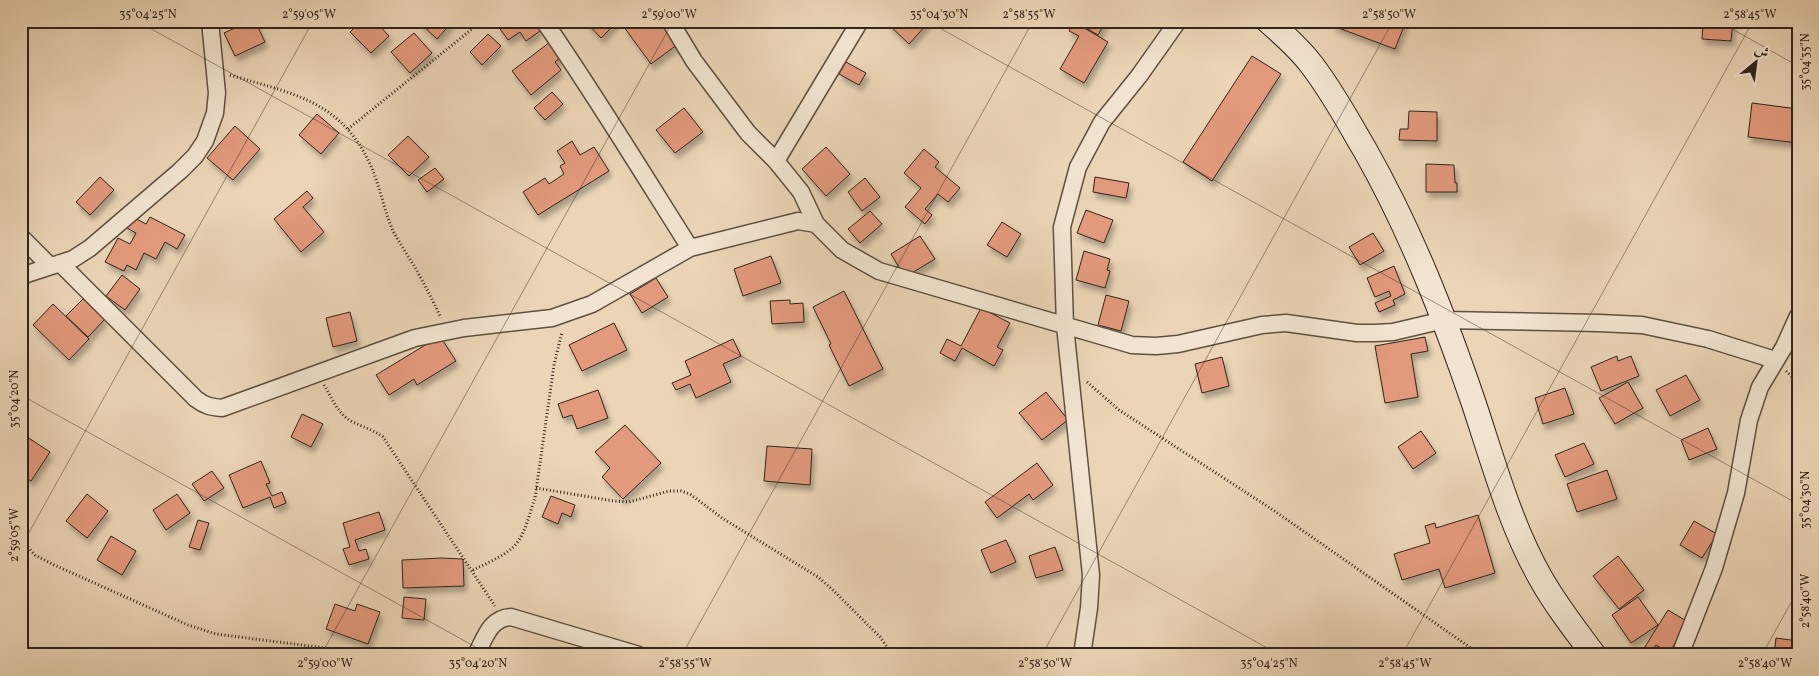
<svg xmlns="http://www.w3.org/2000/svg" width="1819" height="676" viewBox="0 0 1819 676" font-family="Vollkorn,Amiri,serif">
	<defs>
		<filter id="shadow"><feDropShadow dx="3" dy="5.5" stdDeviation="2.5" flood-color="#0004"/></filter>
	</defs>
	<rect width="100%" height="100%" fill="#ebd5b6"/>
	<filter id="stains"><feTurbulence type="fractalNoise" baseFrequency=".004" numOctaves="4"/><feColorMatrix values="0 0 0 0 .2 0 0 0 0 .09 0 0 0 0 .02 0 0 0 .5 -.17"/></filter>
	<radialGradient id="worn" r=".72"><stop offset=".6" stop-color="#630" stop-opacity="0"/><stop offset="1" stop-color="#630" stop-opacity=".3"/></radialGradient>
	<path fill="#e2997c" stroke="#2f241c" filter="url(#shadow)" d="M 250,21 L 255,21 L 265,42 L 235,56 L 224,33 Z
		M 361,21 L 375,21 L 389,36 L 371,53 L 350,32 Z
		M 418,21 L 453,21 L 437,39 Z
		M 505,21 L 534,21 L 540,31 L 526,41 L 520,32 L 508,40 L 498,26 Z
		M 585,21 L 618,21 L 601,38 Z
		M 633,21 L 661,21 L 678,44 L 651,64 L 624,27 Z
		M 890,21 L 926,21 L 928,23 L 909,44 L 888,24 Z
		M 1074,21 L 1106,21 L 1098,35 Z
		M 1335,21 L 1406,21 L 1395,49 L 1333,26 Z
		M 1703,21 L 1733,21 L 1731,41 L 1702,39 Z
		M 1074,22 L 1108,42 L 1084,83 L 1060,69 L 1079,36 L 1069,31 Z
		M 414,33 L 432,53 L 410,73 L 391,52 Z
		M 488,34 L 501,46 L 482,65 L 470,52 Z
		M 550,42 L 561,57 L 555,62 L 561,70 L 531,95 L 512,71 Z
		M 1252,56 L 1281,74 L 1212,181 L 1183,162 Z
		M 846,62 L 866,73 L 859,85 L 839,74 Z
		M 552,92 L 563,104 L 545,120 L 534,108 Z
		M 1752,103 L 1798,109 L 1798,143 L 1748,137 Z
		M 684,108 L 703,132 L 675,153 L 656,130 Z
		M 1409,111 L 1437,112 L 1437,141 L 1399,140 L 1400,129 L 1408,129 Z
		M 317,114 L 339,133 L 321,154 L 299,135 Z
		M 235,126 L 260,149 L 233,180 L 207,158 Z
		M 408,136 L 429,157 L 409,176 L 388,155 Z
		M 572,141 L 580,155 L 594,147 L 609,171 L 538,215 L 523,192 L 545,178 L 549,184 L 564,174 L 560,166 L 565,163 L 557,151 Z
		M 826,147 L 850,174 L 826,196 L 802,169 Z
		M 924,149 L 939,162 L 935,167 L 960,188 L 948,202 L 938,194 L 925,209 L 932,215 L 925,224 L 905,207 L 921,188 L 904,173 Z
		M 1426,164 L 1454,165 L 1455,183 L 1457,183 L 1457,192 L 1426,192 Z
		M 435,168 L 444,179 L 427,192 L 418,180 Z
		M 100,177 L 114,190 L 90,215 L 76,202 Z
		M 1095,177 L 1129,183 L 1126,198 L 1093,192 Z
		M 865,178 L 880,197 L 862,211 L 848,192 Z
		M 307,191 L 313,198 L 303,207 L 324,232 L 301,252 L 274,219 Z
		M 1086,210 L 1113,220 L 1104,243 L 1077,233 Z
		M 870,211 L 882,224 L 860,243 L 848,229 Z
		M 131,216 L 146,224 L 150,217 L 185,235 L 177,249 L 165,242 L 156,259 L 144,253 L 136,270 L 127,265 L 124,271 L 105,262 L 118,238 L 130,244 L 136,233 L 125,227 Z
		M 1002,222 L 1021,234 L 1007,257 L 987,245 Z
		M 1373,233 L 1384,251 L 1360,265 L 1349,247 Z
		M 920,236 L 935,259 L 905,277 L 891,254 Z
		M 1084,251 L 1110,259 L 1107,270 L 1110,271 L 1105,288 L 1076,280 Z
		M 771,256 L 781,283 L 743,296 L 734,269 Z
		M 1394,266 L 1405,294 L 1393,300 L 1395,305 L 1379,312 L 1375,303 L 1391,296 L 1389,291 L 1375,297 L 1367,278 Z
		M 122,275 L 140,289 L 125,310 L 106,296 Z
		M 656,278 L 668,297 L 642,313 L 630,294 Z
		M 844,291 L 883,369 L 849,386 L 829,345 L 831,344 L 813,307 Z
		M 1106,295 L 1129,301 L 1121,331 L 1098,325 Z
		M 83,299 L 105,319 L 88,337 L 66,316 Z
		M 790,300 L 790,304 L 803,303 L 804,322 L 772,324 L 770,301 Z
		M 53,304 L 89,339 L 69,360 L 33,325 Z
		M 981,308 L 1010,323 L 997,347 L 1003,350 L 994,366 L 962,348 L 955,361 L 940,353 L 947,339 L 961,346 Z
		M 350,312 L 357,341 L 333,347 L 326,318 Z
		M 614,323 L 627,350 L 582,371 L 569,345 Z
		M 440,336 L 456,361 L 417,385 L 414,379 L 389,395 L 376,375 Z
		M 1425,337 L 1428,351 L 1411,354 L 1418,397 L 1385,403 L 1375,346 Z
		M 733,339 L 741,356 L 723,364 L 731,382 L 696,398 L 690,384 L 676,390 L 672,383 L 691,375 L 685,361 Z
		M 1617,356 L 1618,361 L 1631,356 L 1639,376 L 1601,391 L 1591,367 Z
		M 1222,357 L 1229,386 L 1202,393 L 1195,364 Z
		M 1686,375 L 1700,400 L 1670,416 L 1656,390 Z
		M 1628,382 L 1643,408 L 1615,424 L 1599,398 Z
		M 1565,388 L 1574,414 L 1543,424 L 1535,398 Z
		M 598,390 L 608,418 L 577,429 L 572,415 L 563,418 L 558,404 Z
		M 1046,392 L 1068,420 L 1042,440 L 1019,413 Z
		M 302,414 L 323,424 L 311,447 L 291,437 Z
		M 625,425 L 661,463 L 623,499 L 602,477 L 610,468 L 595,452 Z
		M 1708,428 L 1717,449 L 1689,460 L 1681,440 Z
		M 1421,431 L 1436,453 L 1413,469 L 1398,447 Z
		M 21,433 L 50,452 L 31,481 L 21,474 Z
		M 1584,443 L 1594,464 L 1565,477 L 1555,455 Z
		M 767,446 L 812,449 L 810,485 L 764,481 Z
		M 261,461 L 270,483 L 266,484 L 272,496 L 282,492 L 286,503 L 274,508 L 270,497 L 243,508 L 229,475 Z
		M 1037,463 L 1053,485 L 1033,500 L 1029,494 L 997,518 L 985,502 Z
		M 1607,470 L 1617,499 L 1577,512 L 1567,484 Z
		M 212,471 L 224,488 L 204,501 L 192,484 Z
		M 87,494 L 108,511 L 87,538 L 66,521 Z
		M 177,494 L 190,513 L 166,530 L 153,510 Z
		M 551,496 L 575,505 L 571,517 L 562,513 L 558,524 L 542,517 Z
		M 379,512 L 385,530 L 355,540 L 359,551 L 366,549 L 369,559 L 349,565 L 343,549 L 350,547 L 343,523 Z
		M 1478,515 L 1495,573 L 1445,588 L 1439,569 L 1402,580 L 1394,554 L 1430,543 L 1425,526 L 1435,523 L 1436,528 Z
		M 198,520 L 209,523 L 200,550 L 189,547 Z
		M 1694,521 L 1717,534 L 1702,558 L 1680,545 Z
		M 111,536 L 136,551 L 122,575 L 97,560 Z
		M 1006,540 L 1016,562 L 991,573 L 981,550 Z
		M 1055,547 L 1063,570 L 1036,578 L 1029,556 Z
		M 1618,556 L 1644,590 L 1619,609 L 1593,576 Z
		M 441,558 L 463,559 L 464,586 L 403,588 L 402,560 Z
		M 404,597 L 426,599 L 424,620 L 402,618 Z
		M 1638,597 L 1658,625 L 1631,643 L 1612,615 Z
		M 335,604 L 355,611 L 357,604 L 380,612 L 368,644 L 326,629 Z
		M 1668,610 L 1688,622 L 1669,653 L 1656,645 L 1650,655 L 1644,655 L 1641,653 Z
		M 1776,638 L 1798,641 L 1798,655 L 1774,655 Z"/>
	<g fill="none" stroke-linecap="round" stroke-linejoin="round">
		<defs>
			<path id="street" d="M 544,21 C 595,95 642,172 690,248
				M 670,21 L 694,61 L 748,133 L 776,161 L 801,192 L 816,224
				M 776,161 L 860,21
				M 21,237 L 50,266
				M 60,263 L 196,399 C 205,406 211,407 222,408 L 415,338 L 464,328 L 552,318 L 592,304 L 690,248 L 798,221 L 816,224 L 842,250 L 879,271 L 1132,345 L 1156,346 L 1178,344 L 1262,325 L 1286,323 L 1357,333 L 1375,333 L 1393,332 L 1444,320 L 1599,323 L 1642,325 L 1708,339 L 1775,360
				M 21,276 L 73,259 L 90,248 L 180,171 L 195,156 L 205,141 L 215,113 L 217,93 L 210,21
				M 476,655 C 485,638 490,618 511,617 L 639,655
				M 1082,655 L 1089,608 L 1091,575 L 1065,326 L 1062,227 L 1078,167 L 1102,122 L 1139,76 L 1178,21
				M 1680,655 L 1714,568 L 1736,493 L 1749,420 L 1760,387 L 1784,347 L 1798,316"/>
			<path id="secondary" d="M 1268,21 C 1283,34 1299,48 1311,64 C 1332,91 1348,121 1365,150 C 1411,231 1444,316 1474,404 C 1493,461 1510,524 1540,577 C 1555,604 1575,630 1594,655"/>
		</defs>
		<use href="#street" stroke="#5e5042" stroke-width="19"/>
		<use href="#secondary" stroke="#2f241c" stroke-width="26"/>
		<path stroke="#2f241c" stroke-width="3" stroke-dasharray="1 2.5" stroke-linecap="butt" d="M 230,75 C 293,94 341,100 371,166 C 380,187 384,210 393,231 C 399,242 406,253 413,264 C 423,281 432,299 441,318
			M 348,129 L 482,21
			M 1786,371 L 1798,382
			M 1087,382 L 1119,410 L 1273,510 L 1481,655
			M 324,385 C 332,398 338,414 351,421 C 362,427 372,429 383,437 L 495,606
			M 536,488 L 614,501 L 629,502 L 669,491 L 681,491 L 690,494 L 722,518 L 818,577 L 834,591 L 880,637 L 893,655
			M 21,539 L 35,555 L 52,564 L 188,625 L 216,634 L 380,655
			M 473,570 C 485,564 500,558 511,549 C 525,538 529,514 535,498 L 554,365 L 562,332"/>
		<use href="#street" stroke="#f2e4d0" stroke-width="16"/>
		<use href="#secondary" stroke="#f2e4d0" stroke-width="24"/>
	</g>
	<path fill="none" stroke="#2f241c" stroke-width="1" stroke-opacity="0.45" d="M 137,21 L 1280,655M 927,21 L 1798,504M 1718,21 L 1798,66M 21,395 L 490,655M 21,547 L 313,21M 321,655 L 673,21M 682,655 L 1033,21M 1042,655 L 1393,21M 1402,655 L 1753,21M 1762,655 L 1798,590"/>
	<rect width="1819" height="676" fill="none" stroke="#ebd5b6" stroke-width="55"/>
	<g transform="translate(1756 62) rotate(29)" stroke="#f2e4d0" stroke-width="4" paint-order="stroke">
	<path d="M0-4L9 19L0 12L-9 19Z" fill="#2f241c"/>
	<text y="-8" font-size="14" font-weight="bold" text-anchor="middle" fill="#2f241c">ش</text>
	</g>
	<rect x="28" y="28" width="1764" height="620" fill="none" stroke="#2f241c" stroke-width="2"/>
	<g font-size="12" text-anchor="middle" fill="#2f241c">
		<text x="148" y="18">35°04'25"N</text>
		<text x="309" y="18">2°59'05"W</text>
		<text x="669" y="18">2°59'00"W</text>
		<text x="939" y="18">35°04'30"N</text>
		<text x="1029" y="18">2°58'55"W</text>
		<text x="1389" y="18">2°58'50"W</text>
		<text x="1750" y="18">2°58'45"W</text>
		<text transform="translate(1805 62) rotate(-90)" y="4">35°04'35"N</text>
		<text transform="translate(14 399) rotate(-90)" y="4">35°04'20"N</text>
		<text transform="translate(1805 500) rotate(-90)" y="4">35°04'30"N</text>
		<text transform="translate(14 535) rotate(-90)" y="4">2°59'05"W</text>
		<text transform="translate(1805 601) rotate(-90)" y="4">2°58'40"W</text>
		<text x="325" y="667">2°59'00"W</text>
		<text x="478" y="667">35°04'20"N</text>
		<text x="685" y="667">2°58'55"W</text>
		<text x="1045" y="667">2°58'50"W</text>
		<text x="1269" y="667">35°04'25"N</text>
		<text x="1405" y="667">2°58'45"W</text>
		<text x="1765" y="667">2°58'40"W</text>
	</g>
	<rect width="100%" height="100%" filter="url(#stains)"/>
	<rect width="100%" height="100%" fill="url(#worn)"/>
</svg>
